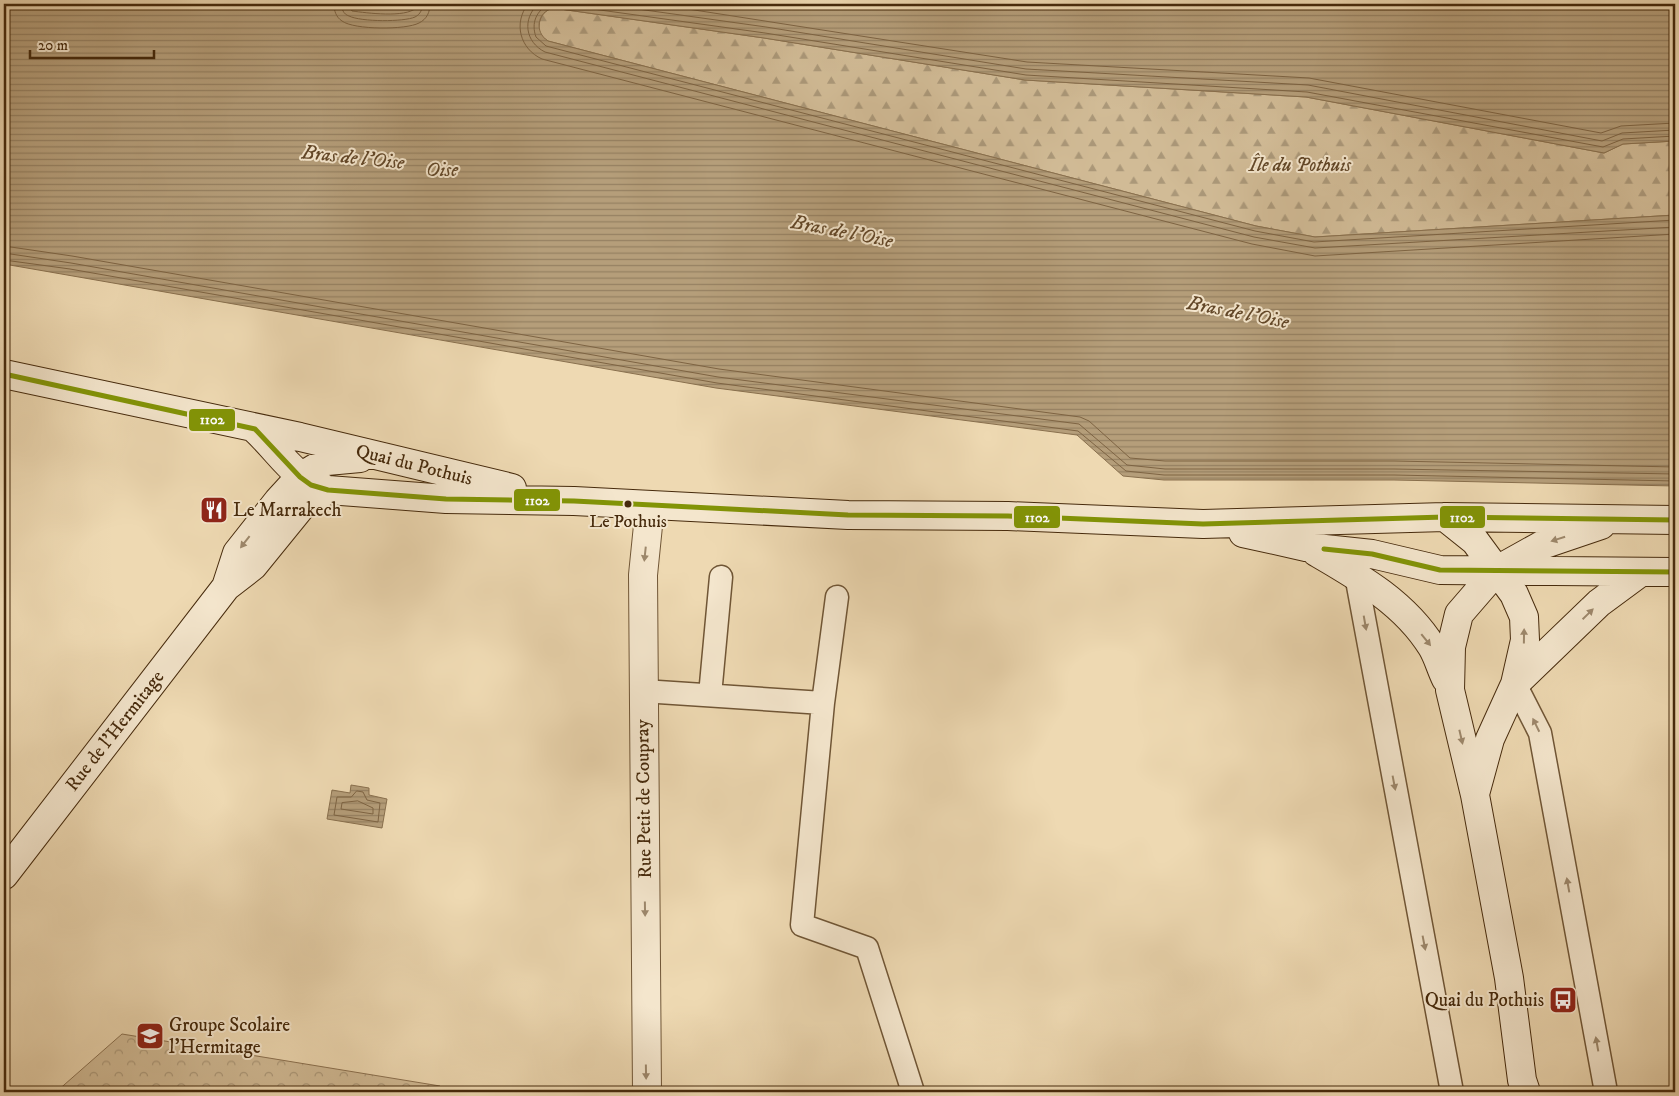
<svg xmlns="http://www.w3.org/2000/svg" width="1679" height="1096" viewBox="0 0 1679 1096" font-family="'IM FELL DW Pica',serif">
	<defs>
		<pattern id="forest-firs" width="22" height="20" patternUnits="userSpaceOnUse" patternTransform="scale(1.25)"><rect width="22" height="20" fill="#d1bb96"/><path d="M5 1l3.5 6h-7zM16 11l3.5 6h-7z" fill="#ab9879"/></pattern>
		<pattern id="park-crowns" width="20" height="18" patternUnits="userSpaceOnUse" patternTransform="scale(1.25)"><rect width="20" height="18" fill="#d1bb96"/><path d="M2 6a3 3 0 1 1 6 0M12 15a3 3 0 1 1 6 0" fill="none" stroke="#ab9879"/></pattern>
		<pattern id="water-rules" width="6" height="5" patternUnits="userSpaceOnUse" patternTransform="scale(1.25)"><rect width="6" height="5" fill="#b59e7a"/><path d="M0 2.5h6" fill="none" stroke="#958162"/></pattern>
	</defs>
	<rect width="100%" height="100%" fill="#eed9b2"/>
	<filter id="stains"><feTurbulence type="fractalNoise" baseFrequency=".004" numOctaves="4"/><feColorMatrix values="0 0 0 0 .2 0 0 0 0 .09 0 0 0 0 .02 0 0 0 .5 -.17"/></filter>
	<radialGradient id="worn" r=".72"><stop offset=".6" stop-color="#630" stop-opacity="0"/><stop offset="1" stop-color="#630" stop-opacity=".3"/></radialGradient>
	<path fill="url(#forest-firs)" stroke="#8c7251" d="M 328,4 L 413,4 L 411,6 L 381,9 Z
		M 553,8 L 764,38 L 1025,80 L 1306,97 L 1604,153 L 1623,144 L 1675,141 L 1675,215 L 1315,237 L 1256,226 L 548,41 L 540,35 C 537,23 541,11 553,8 Z"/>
	<path fill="url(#park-crowns)" stroke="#8c7251" d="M 122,1034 L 440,1086 L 440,1092 L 56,1092 Z"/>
	<path fill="url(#water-rules)" stroke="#89704e" d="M 4,4 L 328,4 L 381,9 L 411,6 L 413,4 L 1675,4 L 1675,141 L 1623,144 L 1604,153 L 1306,97 L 1025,80 L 764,38 L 553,8 C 537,12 534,32 548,41 L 1256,226 L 1315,237 L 1675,215 L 1675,486 L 1394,480 L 1164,480 L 1123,476 L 1077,435 L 716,388 L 4,264 Z
		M 351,785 L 369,788 L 369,795 L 387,799 L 382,828 L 327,819 L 332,790 L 350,793 Z"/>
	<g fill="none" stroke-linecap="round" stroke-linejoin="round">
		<path stroke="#7e6443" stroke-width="1" d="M 334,4 C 334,11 336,17 342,21 C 354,30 406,30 419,23 C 427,19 430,12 430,4
			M 341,4 C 342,9 343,14 349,16 C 361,22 404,22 415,17 C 421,14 422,9 423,4
			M 348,4 L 352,11 C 367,13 405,18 416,8 L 416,4
			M 528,4 C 513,23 520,49 542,59 L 1252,244 L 1315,256 L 1675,234
			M 538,4 C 522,19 525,42 545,52 L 1254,237 L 1315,248 L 1675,227
			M 549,4 C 536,11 531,23 536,37 L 546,46 L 1255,231 L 1314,242 L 1675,220
			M 557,4 L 765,33 L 1026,75 L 1307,92 L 1603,147 L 1623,139 L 1675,136
			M 602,4 L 766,27 L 1026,69 L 1308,85 L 1602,141 L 1622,133 L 1675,130
			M 656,4 L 1027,62 L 1309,78 L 1601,133 L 1621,126 L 1675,123
			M 4,246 L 72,256 L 719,369 L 1080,417 L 1089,421 L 1130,458 L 1165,461 L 1394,461 L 1675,467
			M 4,253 L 71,263 L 718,377 L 1079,424 L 1127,465 L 1165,469 L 1394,469 L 1675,474
			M 4,260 L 70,269 L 717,383 L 1078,431 L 1126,471 L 1164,475 L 1394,475 L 1675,481
			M 357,791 L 363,792 L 367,800 L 380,803 L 378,822 L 334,815 L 337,797 L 351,797 Z
			M 358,801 L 373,808 L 373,814 L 341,809 L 342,803 Z"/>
		<defs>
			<path id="service" d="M 1356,575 L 1452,1092
				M 1515,684 L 1540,733 L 1606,1092
				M 643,691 L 823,703 L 802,925 L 867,948 L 913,1092
				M 710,695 L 721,577
				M 823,703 L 837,597"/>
			<path id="minor" d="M 647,1092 L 643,575 L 650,506"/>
			<path id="secondary" d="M 4,374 L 300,437 L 512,488
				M 255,429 C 281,453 293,479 328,490 L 446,499 L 574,501 L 848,515 L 1008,516 L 1203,524 L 1445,517 L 1675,520
				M 1445,517 L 1475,541 L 1514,594 L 1524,617 L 1525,640 L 1515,684 L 1490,739 L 1475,794
				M 1243,533 L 1306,547 L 1372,554 L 1440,570 L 1675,572
				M 1316,552 C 1359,577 1405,603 1432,647 C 1438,657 1441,669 1446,679
				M 226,587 L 237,553 L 278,501 L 300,477 L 327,461 L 360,458
				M 1515,684 L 1599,603 L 1641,572
				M 4,875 L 226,587 L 253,566 L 305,502 L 328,490
				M 1526,1092 L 1522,1080 L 1509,978 L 1475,795 L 1450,690 L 1451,647 L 1459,614 L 1497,570 L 1542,545 L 1601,525"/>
		</defs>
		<use href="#service" stroke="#705636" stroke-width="25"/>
		<use href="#minor" stroke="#705636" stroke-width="30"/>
		<use href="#secondary" stroke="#462a0c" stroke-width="30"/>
		<use href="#service" stroke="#f4e6cd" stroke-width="22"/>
		<use href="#minor" stroke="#f4e6cd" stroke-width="28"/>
		<use href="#secondary" stroke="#f4e6cd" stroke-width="28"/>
		<defs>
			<path id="bus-1" d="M 4,374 L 255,429 L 300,477 L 311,485 L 328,490 L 446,499 L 574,501 L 848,515 L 1008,516 L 1203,524 L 1445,517 L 1675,520
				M 1324,549 L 1372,554 L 1440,570 L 1675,572"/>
		</defs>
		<use href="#bus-1" stroke="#f4e6cd" stroke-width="9"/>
		<use href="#bus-1" stroke="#829406" stroke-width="5"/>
	</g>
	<defs><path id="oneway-solid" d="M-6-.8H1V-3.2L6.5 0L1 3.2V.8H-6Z" transform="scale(1.25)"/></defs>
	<g fill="#9d886c">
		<use href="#oneway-solid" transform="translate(1558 539) rotate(162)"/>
		<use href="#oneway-solid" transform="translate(245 542) rotate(128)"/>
		<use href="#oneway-solid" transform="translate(645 554) rotate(96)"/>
		<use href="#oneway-solid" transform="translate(1588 614) rotate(-44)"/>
		<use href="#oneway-solid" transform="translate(1365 623) rotate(80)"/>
		<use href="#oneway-solid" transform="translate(1524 636) rotate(-89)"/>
		<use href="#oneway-solid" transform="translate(1426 640) rotate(51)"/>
		<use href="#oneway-solid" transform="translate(1536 725) rotate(-116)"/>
		<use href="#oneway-solid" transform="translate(1461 737) rotate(77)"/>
		<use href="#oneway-solid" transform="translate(1394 783) rotate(79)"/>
		<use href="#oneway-solid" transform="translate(1568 885) rotate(-100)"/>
		<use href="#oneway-solid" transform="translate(645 909) rotate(89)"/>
		<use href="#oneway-solid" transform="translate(1424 943) rotate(79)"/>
		<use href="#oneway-solid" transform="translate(1597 1044) rotate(-100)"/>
		<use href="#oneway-solid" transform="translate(646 1072) rotate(89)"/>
	</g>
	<defs>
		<symbol id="restaurant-square" viewBox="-11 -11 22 22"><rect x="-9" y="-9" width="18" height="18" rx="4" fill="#8f2418" stroke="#f4e6cd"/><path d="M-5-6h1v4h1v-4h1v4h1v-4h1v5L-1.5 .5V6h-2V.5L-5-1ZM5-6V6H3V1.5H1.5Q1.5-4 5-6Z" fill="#fff"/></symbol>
		<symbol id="bus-square" viewBox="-11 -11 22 22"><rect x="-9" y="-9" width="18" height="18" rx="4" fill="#8f2418" stroke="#f4e6cd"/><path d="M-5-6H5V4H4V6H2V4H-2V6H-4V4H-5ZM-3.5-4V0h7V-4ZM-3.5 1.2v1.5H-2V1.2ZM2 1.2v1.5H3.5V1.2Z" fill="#fff"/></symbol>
		<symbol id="school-square" viewBox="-11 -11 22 22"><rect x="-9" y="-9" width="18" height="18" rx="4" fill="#8f2418" stroke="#f4e6cd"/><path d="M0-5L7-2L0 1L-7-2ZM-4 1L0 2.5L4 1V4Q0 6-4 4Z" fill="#fff"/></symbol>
	</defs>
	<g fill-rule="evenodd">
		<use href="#restaurant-square" x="198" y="494" width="32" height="32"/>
		<use href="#bus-square" x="1547" y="984" width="32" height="32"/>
		<use href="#school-square" x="134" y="1020" width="32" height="32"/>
	</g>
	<circle fill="#462a0c" stroke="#f4e6cd" stroke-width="2" cx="628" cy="504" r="4.5"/>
	<g text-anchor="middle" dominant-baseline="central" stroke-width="4" stroke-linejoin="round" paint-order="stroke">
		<g font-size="18" fill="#462a0c" stroke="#f4e6cd">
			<text x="628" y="522">Le Pothuis</text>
		</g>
		<g font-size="19" font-style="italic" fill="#624728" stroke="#f4e6cd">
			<text x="1300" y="165">Île du Pothuis</text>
		</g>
		<g font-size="19" fill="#462a0c" stroke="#f4e6cd">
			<text transform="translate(414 465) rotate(14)">Quai du Pothuis</text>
			<text transform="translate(115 731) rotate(-52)">Rue de l'Hermitage</text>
			<text transform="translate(644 799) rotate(-91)">Rue Petit de Coupray</text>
		</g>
		<g font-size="19" fill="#462a0c" stroke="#f4e6cd" text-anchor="start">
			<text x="233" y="510">Le Marrakech</text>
			<text x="1544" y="1000" text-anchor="end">Quai du Pothuis</text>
			<text x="169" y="1025">Groupe Scolaire<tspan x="169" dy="22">l'Hermitage</tspan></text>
		</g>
		<g font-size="20" font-style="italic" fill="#624728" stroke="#f4e6cd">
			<text transform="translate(353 158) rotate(6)">Bras de l'Oise</text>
			<text x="442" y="170">Oise</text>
			<text transform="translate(842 232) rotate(11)">Bras de l'Oise</text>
			<text transform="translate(1238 313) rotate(11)">Bras de l'Oise</text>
		</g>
	</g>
	<g stroke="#f4e6cd" stroke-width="2">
		<rect x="188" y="408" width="48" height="24" rx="5" fill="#829406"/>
		<rect x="513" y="488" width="48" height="24" rx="5" fill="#829406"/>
		<rect x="1013" y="505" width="48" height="24" rx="5" fill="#829406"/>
		<rect x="1439" y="505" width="47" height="24" rx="5" fill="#829406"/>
	</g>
	<g font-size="14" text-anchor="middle" font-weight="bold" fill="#fff">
		<text x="212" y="424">1102</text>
		<text x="537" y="505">1102</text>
		<text x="1037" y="522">1102</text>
		<text x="1462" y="522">1102</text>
	</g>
	<rect width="1679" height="1096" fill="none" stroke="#eed9b2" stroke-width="20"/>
	<rect x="5" y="5" width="1669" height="1086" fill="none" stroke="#462a0c" stroke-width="2.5"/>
	<rect x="10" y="10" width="1659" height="1076" fill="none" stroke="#462a0c"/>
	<path d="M30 50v8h124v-8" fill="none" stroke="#462a0c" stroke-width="2.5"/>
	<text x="38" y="50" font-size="15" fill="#462a0c" stroke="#f4e6cd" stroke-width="4" paint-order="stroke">20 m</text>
	<rect width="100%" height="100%" filter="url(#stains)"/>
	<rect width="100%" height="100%" fill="url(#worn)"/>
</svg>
